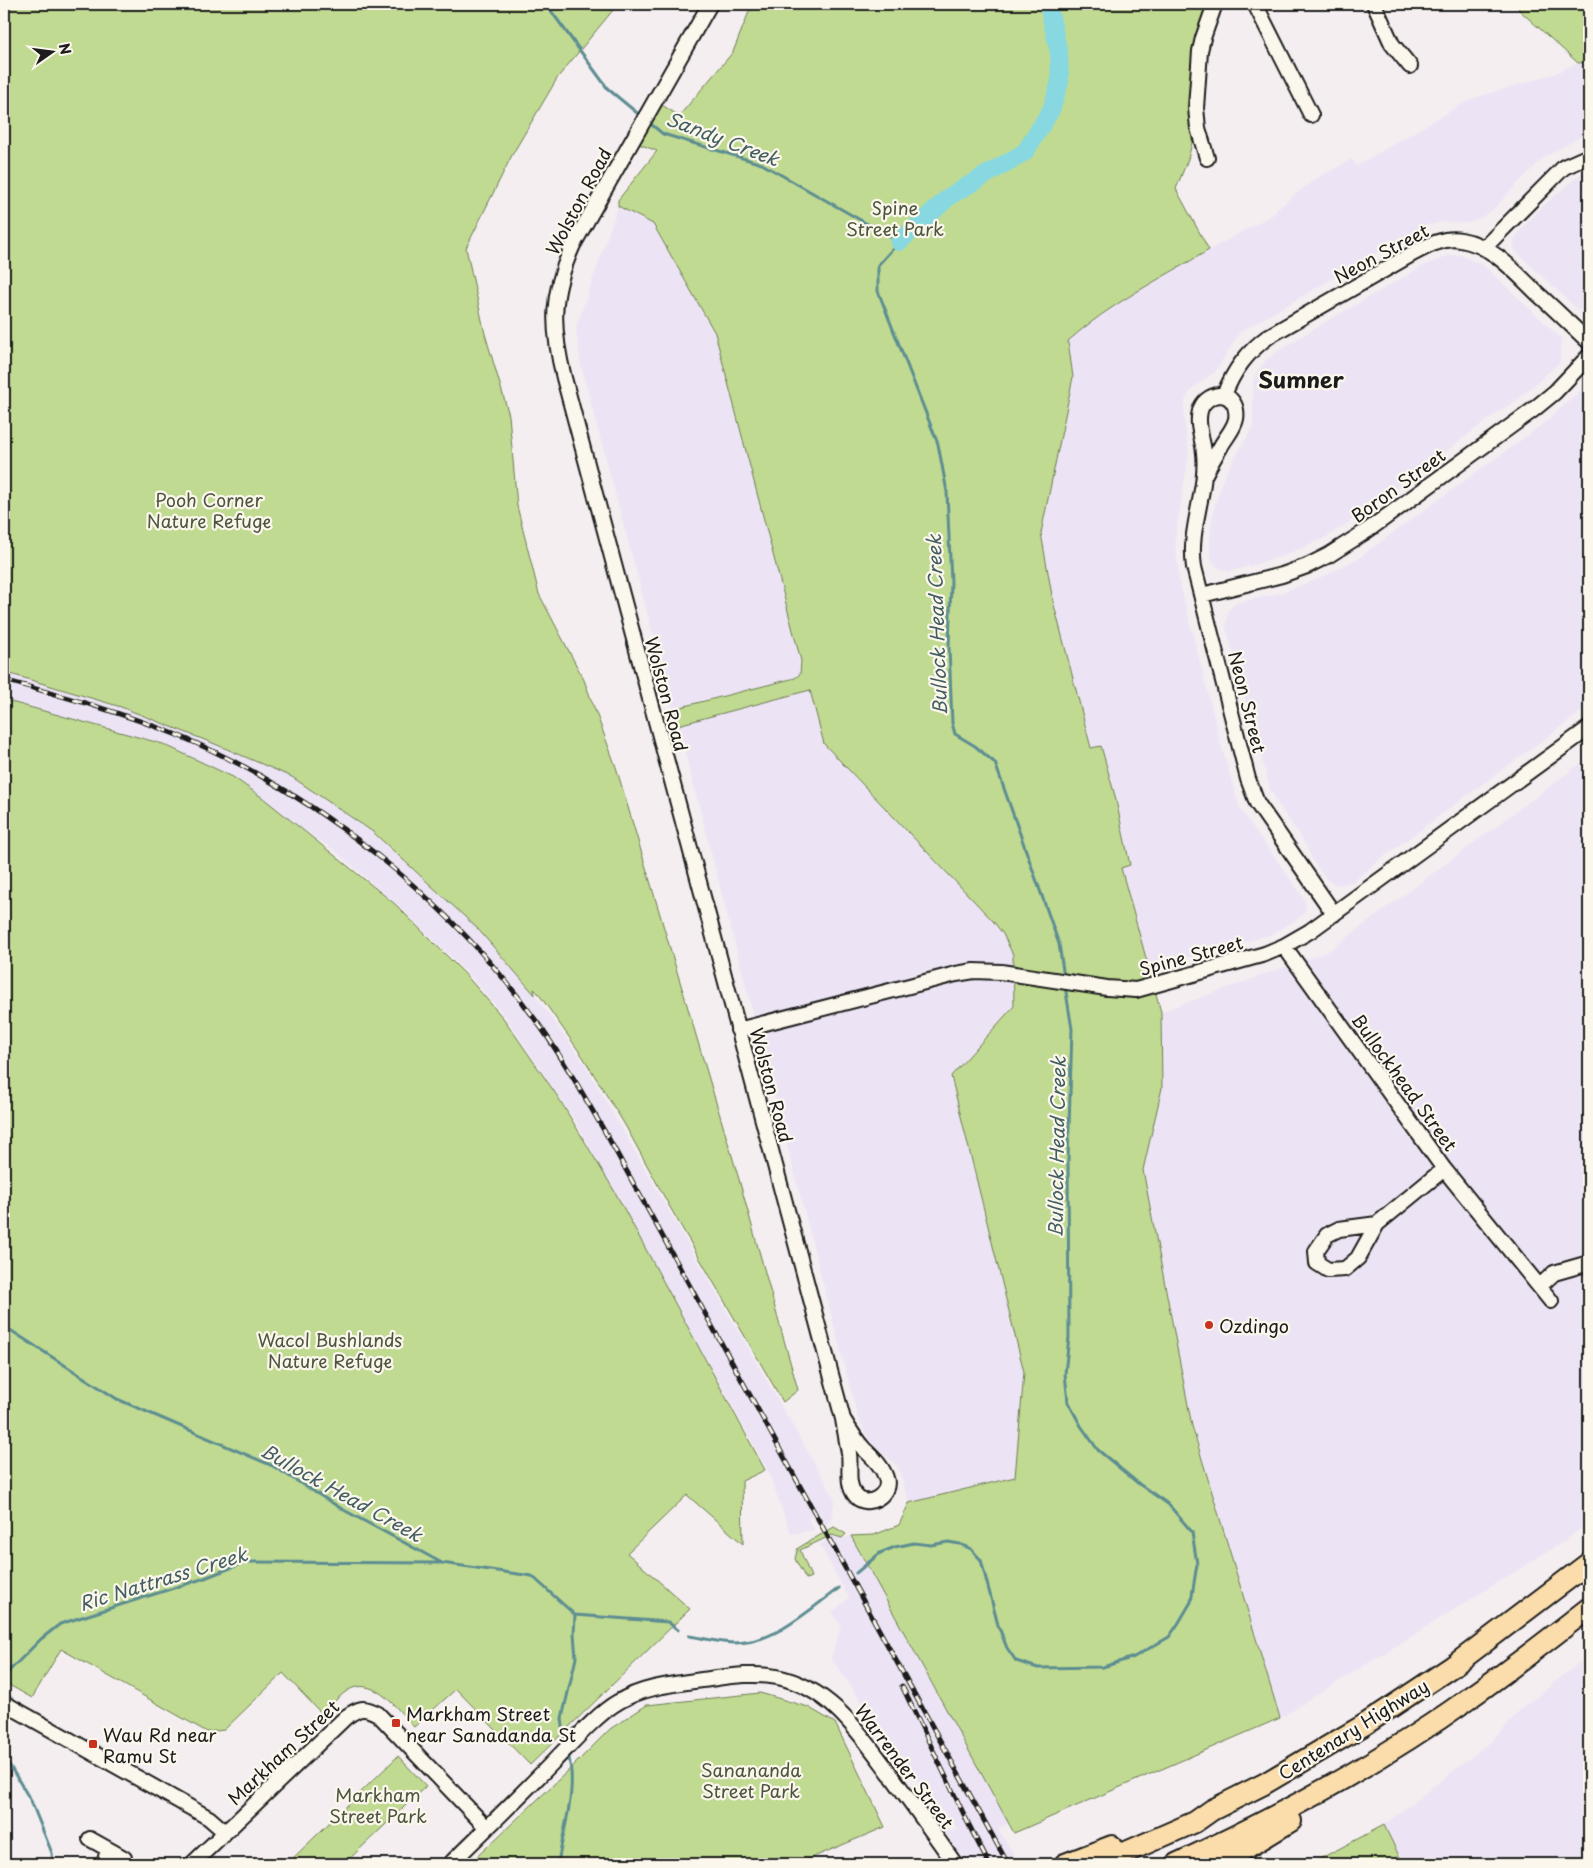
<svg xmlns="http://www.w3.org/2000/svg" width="1593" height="1868" viewBox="0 0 1593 1868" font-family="'Playpen Sans',sans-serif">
	<rect width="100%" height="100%" fill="#f4eef0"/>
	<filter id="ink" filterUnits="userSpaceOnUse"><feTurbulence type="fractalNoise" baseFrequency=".02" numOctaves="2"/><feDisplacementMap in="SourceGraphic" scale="10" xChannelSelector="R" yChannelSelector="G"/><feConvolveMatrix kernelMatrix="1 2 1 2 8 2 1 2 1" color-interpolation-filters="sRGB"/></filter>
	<g filter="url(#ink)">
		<path fill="#ece4f4" d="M 1518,4 L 1589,4 L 1589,132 L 1543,158 L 1493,209 L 1481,218 L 1467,223 L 1445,222 L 1426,225 L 1240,332 L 1215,372 L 1194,387 L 1189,393 L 1185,401 L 1184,417 L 1189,455 L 1175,538 L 1179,580 L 1221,744 L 1240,809 L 1301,894 L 1305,901 L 1306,908 L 1303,914 L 1296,920 L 1270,935 L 1149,968 L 1147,967 L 1120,868 L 1053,601 L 1041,533 L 1073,377 L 1068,341 L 1092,320 L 1124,298 L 1277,212 L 1276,210 L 1312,181 L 1352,159 L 1356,166 L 1471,99 L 1553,74 L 1578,63 L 1519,10 Z
			M 1589,170 L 1589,320 L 1516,252 L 1514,246 L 1514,240 L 1522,228 L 1544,205 L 1578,176 Z
			M 618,206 L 653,224 L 715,333 L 801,661 L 800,674 L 795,678 L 673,709 L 581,366 L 576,328 Z
			M 1450,255 L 1460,255 L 1482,264 L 1561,338 L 1560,362 L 1518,399 L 1497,413 L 1362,514 L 1325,538 L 1283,556 L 1229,572 L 1218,568 L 1212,560 L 1210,549 L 1210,537 L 1214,508 L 1222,482 L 1228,469 L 1253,427 L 1253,381 L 1256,373 L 1265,361 L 1278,351 L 1327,321 L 1421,267 Z
			M 1589,383 L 1589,706 L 1382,858 L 1353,882 L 1339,885 L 1332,883 L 1326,879 L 1315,865 L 1304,842 L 1278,804 L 1270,789 L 1226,627 L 1228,611 L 1236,603 L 1284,592 L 1316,580 L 1357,559 L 1543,424 Z
			M 4,666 L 260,751 L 373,832 L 477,928 L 535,995 L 584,1063 L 835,1499 L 831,1520 L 825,1526 L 818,1513 L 808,1519 L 814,1530 L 791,1534 L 768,1471 L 575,1121 L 505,1016 L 465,971 L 396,904 L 335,851 L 305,831 L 232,787 L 4,704 Z
			M 810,689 L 824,744 L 993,921 L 1003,934 L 1013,955 L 1014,1006 L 951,1076 L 1024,1372 L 1015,1477 L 909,1503 L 898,1467 L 870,1442 L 858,1418 L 678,725 Z
			M 1589,757 L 1589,1522 L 1566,1540 L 1280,1718 L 1192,1426 L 1143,1170 L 1162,1088 L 1161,1012 L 1329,951 Z
			M 832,1535 L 842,1538 L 851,1536 L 1008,1823 L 998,1829 L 1020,1864 L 966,1864 L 943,1829 L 945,1828 L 953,1832 L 957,1828 L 926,1794 L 831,1658 L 841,1626 L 832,1612 L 849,1598 L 820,1545 Z
			M 1589,1655 L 1589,1864 L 1403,1864 L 1384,1825 L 1493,1740 L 1521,1709 Z"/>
		<path fill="#c0da91" stroke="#6e7b56" d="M 4,4 L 618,4 L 558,77 L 512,155 L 466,248 L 485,334 L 509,415 L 517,506 L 539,594 L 584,680 L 616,767 L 738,1176 L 798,1390 L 783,1402 L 671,1209 L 625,1125 L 583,1057 L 538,993 L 534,989 L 535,995 L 477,928 L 373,832 L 292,777 L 215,744 L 121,707 L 4,672 Z
			M 752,4 L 1211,4 L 1192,114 L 1192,143 L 1188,159 L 1176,189 L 1209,250 C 1160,279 1111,303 1068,341 L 1073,377 L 1041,533 L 1053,601 L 1091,748 L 1101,746 L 1115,796 L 1130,865 L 1121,868 L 1161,1012 L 1162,1088 L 1143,1170 L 1192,1426 L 1280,1718 L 1014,1833 L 851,1536 L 874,1535 L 899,1525 L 909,1503 L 1015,1477 L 1024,1372 L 951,1076 L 1014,1006 L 1013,955 L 1003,934 L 993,921 L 824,744 L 810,690 L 678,725 L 673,709 L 795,678 L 800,674 L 801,661 L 715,333 L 653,224 L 618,206 L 618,200 L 657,151 L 639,144 L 662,105 L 679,116 L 733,52 Z
			M 1518,4 L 1589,5 L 1589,62 L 1578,63 L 1519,10 Z
			M 4,700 L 163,744 L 233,777 L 263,798 L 395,904 L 464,973 L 504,1019 L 558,1097 L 615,1192 L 765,1470 L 742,1481 L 743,1544 L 687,1495 L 627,1553 L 690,1609 L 530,1765 L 456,1689 L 414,1727 C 400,1713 380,1682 356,1687 C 343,1690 332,1705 322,1714 L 283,1673 L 224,1730 L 207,1732 L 61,1649 L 32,1698 L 4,1682 Z
			M 834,1527 L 846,1534 L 842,1538 L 832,1535 L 800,1550 L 811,1577 L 806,1579 L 795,1559 L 798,1548 Z
			M 760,1693 L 808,1707 L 835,1723 L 885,1827 L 797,1864 L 469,1864 L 571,1768 L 610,1729 L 647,1705 Z
			M 398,1756 L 426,1786 L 344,1864 L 287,1864 Z
			M 1384,1825 L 1403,1864 L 1310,1864 Z"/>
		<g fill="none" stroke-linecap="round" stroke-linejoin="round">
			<path stroke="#5d8d92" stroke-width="3" d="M 546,4 L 608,89 L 642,117
				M 647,121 L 663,134 L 762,164 L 899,242 L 878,265 L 878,291 L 938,444 L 947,492 L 951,582 L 949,647 L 952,723 L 955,734 L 975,746 L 995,763 L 1059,944 L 1064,977
				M 4,1326 L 117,1399 L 273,1466 L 342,1509 L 442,1563 L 532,1576 L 575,1615 L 668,1622 L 678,1630
				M 856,1573 L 880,1553 L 895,1547 L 914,1543 L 931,1545 L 948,1542 L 960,1544 L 971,1549 L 981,1560 L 998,1625 L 1007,1648 L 1016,1661 L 1038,1668 L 1103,1667 L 1134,1657 L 1169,1637 L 1178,1624 L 1191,1602 L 1197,1564 L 1192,1532 L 1168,1504 L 1139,1484 L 1098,1450 L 1081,1426 L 1068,1402 L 1065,1374 L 1069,1337 L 1068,1160 L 1072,1029 L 1065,986
				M 689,1636 C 704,1638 720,1643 735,1643 C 775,1643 809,1610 839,1588
				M 4,1676 L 41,1639 L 60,1624 L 202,1579 L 246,1562 L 440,1563
				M 565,1743 L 562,1718 L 576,1658 L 574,1634 L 575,1615
				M 4,1756 L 31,1801 L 52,1853 L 53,1864
				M 558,1864 C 563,1828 578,1791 568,1754"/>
			<path stroke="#88d8e1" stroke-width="18" d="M 899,242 L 950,196 L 1025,152 L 1051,110 L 1060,82 L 1059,53 L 1048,4"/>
			<defs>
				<path id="minor" d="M 710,4 L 573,245 C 551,294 551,326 564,378 L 843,1419 C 845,1431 847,1442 849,1453 C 851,1467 846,1483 855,1495 C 866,1510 892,1495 886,1478 C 882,1465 872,1457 863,1448 C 855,1439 849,1429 843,1419
					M 1255,4 L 1311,115
					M 1374,4 L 1392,44 L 1410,66
					M 1207,158 L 1198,128 L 1196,108 L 1200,51 L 1203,38 L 1215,4
					M 1484,248 L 1564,167 L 1589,156
					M 1224,395 C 1234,370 1247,352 1269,336 L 1414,253 C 1429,245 1444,237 1461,240 C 1493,245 1517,274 1539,295 C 1556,310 1572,326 1589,342
					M 1204,476 C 1209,466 1215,456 1221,446 C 1226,437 1234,429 1236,419 C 1237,413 1236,406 1232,401 C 1229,397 1224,395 1219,395 C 1210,396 1202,402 1200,411 C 1196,425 1203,439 1204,453 C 1208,491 1188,528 1194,567 L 1248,779 L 1257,803 L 1334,914
					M 1202,595 L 1282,575 L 1307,566 L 1329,555 L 1368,530 L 1533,410 L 1555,392 L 1589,356
					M 1284,946 L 1444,1169 L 1551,1301
					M 738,1030 L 956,974 L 974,971 L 1001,972 L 1107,988 L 1136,990 L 1265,954 L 1284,946 L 1310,931 L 1589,728
					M 1377,1224 L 1339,1229 L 1327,1235 L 1316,1251 L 1317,1263 L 1328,1270 L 1345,1269 L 1358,1258 L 1377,1224 L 1444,1169
					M 1540,1286 L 1554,1273 L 1589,1263
					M 4,1703 L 209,1818 L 225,1832
					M 90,1839 L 124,1858
					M 104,1864 L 108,1850
					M 192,1864 L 346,1717 C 359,1708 363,1706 378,1714 L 487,1828
					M 450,1864 C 485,1830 520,1796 554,1761 C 571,1744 598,1713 618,1702 C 643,1687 674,1684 702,1680 C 726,1677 751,1672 777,1677 C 831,1688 860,1734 891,1775 C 913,1805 934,1834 955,1864"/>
				<path id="highway" d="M 1065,1864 L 1112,1846
					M 1099,1864 L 1195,1822 L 1212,1810 L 1264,1784 L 1364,1725 L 1453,1666 L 1589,1563
					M 1176,1864 C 1277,1818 1377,1764 1468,1699 C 1510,1670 1549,1639 1589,1608
					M 1220,1864 L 1291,1821"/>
			</defs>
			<use href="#minor" stroke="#1c1c1c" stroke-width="18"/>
			<use href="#highway" stroke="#1c1c1c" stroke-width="24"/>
			<use href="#minor" stroke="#fbf7ec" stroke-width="14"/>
			<use href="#highway" stroke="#fbddab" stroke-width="20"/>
			<defs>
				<path id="rail" d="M 4,680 C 62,696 121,712 177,735 C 315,792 450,900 537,1022 C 564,1059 586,1100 609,1139 L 1008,1864
					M 902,1686 L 970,1827 L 989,1864"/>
			</defs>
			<use href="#rail" stroke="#1c1c1c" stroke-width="5"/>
			<use href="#rail" stroke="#fbf7ec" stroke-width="3" stroke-dasharray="9" stroke-linecap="butt"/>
		</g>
	</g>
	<g fill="#c8321e" stroke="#fbf7ec" stroke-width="2">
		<circle cx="1209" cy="1325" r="5"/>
		<rect x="391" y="1718" width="10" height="10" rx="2.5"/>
		<rect x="88" y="1739" width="10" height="10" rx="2.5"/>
	</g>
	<g text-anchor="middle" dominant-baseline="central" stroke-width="4.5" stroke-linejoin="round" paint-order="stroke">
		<g font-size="18" fill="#1c1c1c" stroke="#fbf7ec">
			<text transform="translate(578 201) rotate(-62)">Wolston Road</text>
			<text transform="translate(1381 253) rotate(-28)">Neon Street</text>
			<text transform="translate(1398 485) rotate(-36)">Boron Street</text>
			<text transform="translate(667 694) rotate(75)">Wolston Road</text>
			<text transform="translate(1248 702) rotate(76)">Neon Street</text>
			<text transform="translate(1191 955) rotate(-15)">Spine Street</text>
			<text transform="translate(1405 1082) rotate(54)">Bullockhead Street</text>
			<text transform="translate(772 1085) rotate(75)">Wolston Road</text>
			<text transform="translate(1353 1729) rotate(-32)">Centenary Highway</text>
			<text transform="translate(283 1752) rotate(-43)">Markham Street</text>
			<text transform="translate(905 1766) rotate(53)">Warrender Street</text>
		</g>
		<g font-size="18" fill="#4d553f" stroke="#fbf7ec">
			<text x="895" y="207">Spine<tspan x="895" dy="21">Street Park</tspan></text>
			<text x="209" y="499">Pooh Corner<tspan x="209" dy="21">Nature Refuge</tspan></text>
			<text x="330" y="1339">Wacol Bushlands<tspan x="330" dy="21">Nature Refuge</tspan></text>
			<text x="751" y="1769">Sanananda<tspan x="751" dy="21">Street Park</tspan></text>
			<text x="378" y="1794">Markham<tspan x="378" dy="21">Street Park</tspan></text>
		</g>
		<g font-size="18" fill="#1c1c1c" stroke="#fbf7ec" text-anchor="start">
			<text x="1219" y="1325">Ozdingo</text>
			<text x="406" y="1713">Markham Street<tspan x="406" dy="21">near Sanadanda St</tspan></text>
			<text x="103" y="1734">Wau Rd near<tspan x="103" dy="21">Ramu St</tspan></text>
		</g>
		<g font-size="19" font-style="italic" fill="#425e61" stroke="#fbf7ec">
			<text transform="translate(723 138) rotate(21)">Sandy Creek</text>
			<text transform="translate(936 625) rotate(-92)">Bullock Head Creek</text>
			<text transform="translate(1056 1147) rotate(-89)">Bullock Head Creek</text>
			<text transform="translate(342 1492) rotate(29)">Bullock Head Creek</text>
			<text transform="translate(163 1578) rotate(-17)">Ric Nattrass Creek</text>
		</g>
		<g font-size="22" font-weight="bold" fill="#1c1c1c" stroke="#fbf7ec">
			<text x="1301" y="378">Sumner</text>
		</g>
	</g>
	<rect width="1593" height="1868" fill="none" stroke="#fbf7ec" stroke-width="20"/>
	<rect x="10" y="10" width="1573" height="1848" fill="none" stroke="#1c1c1c" stroke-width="2" filter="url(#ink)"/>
	<g transform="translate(52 52) rotate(76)" stroke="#fbf7ec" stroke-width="4" paint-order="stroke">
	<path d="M0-4L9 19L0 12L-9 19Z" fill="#1c1c1c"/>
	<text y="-8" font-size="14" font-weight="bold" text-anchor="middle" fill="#1c1c1c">N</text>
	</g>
</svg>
